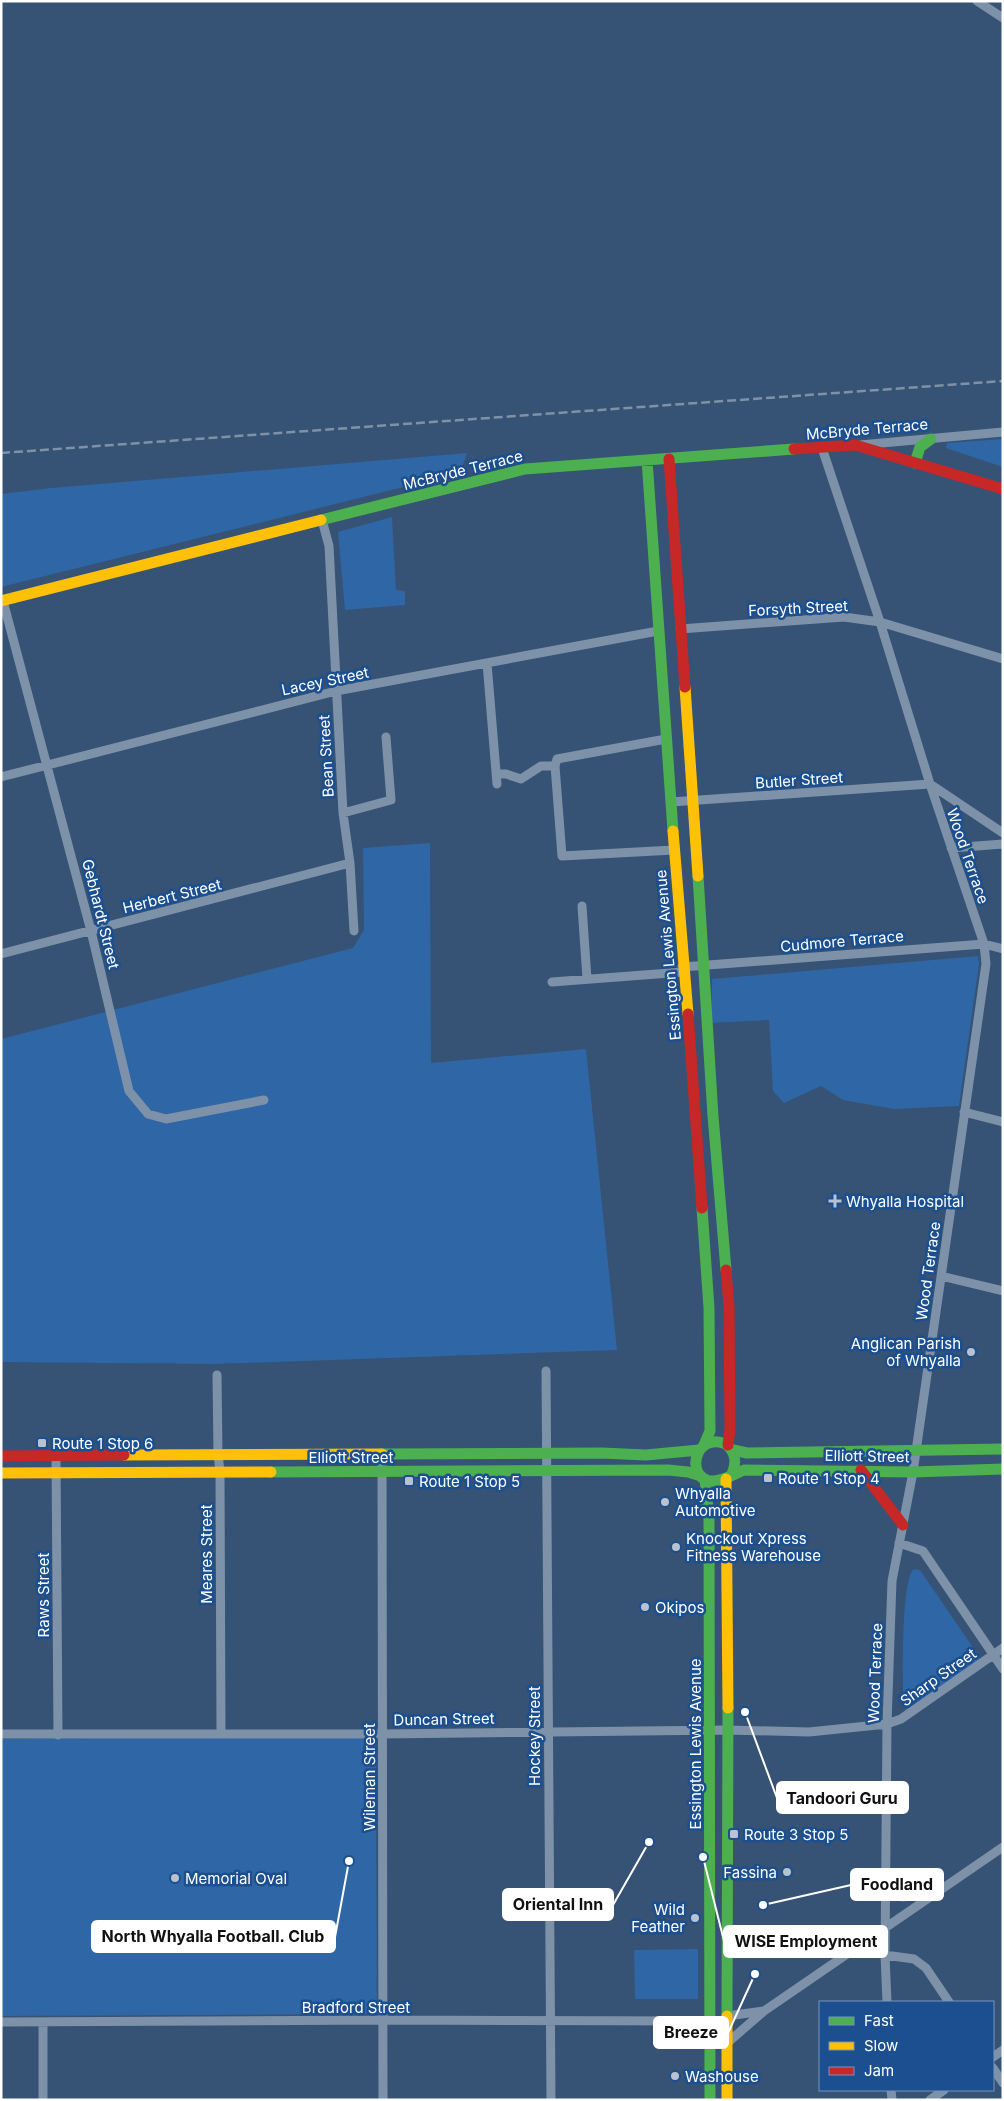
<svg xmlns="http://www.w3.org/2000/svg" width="1004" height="2101" viewBox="0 0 1004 2101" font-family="Inter,sans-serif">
	<rect width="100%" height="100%" fill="#365274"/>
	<path fill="#2f66a5" d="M 1003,439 L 1003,467 L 946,448 L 947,443 Z
		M 467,453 L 460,473 L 1,587 L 1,494 L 51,488 Z
		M 392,517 L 396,590 L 405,591 L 405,605 L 345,610 L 338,532 Z
		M 430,843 L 431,1063 L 586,1049 L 617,1350 L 215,1364 L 1,1362 L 1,1039 L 353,948 L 364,930 L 363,848 Z
		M 978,956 L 979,964 L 959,1106 L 894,1109 L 843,1100 L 821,1086 L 784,1103 L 773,1091 L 769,1020 L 711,1023 L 712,979 Z
		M 914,1569 L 920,1570 L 924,1576 L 981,1659 L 916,1703 L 910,1704 L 903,1698 C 903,1678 901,1578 914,1569 Z
		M 376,1736 L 377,2014 L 1,2016 L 1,1739 Z
		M 698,1949 L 698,1999 L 635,1999 L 634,1950 Z"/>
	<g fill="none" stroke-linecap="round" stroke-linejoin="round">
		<path stroke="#7d92a8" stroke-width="9" d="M 977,1 L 1003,18
			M 860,445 L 1003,432
			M 822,448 L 880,622 L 930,784 L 984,944 L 986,964 L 913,1472 L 892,1581 L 887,1724 L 885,1955 L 887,2002
			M 322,520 L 329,546 L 343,813 L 350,863 L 354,931
			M 3,601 L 91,931 L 129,1091 L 148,1114 L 166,1119 L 264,1100
			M 680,629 L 844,617 L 880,622 L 1003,659
			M 487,663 L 497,784
			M 666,739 L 557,759 L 555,766 L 562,856 L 674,850
			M 496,774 L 506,774 L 521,779 L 541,766 L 555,766
			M 1,777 L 336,691 L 658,631
			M 671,802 L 930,784 L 1003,833
			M 343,813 L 391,800 L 386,737
			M 951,848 L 1003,844
			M 582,906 L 587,979
			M 1,954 L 350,863
			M 682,967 L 984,944 L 1003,949
			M 552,982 L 683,972
			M 964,1112 L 1003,1122
			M 941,1276 L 1003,1291
			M 546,1371 L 551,2100
			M 217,1375 L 218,1455 L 220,1471 L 221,1734
			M 382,1454 L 383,2100
			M 56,1456 L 58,1735
			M 899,1543 L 923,1551 L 1003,1669
			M 1,1734 L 383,1734 L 728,1730 L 809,1732 L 887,1724 L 901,1719 L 1003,1648
			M 886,1884 L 902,1897 L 933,1894
			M 885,1955 L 914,1959 L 926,1968 L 949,2002
			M 727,2016 L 764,2011
			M 1,2022 L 383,2020 L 710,2021
			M 43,2023 L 43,2100
			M 726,2044 L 764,2011 L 1003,1847
			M 993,2057 L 1003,2050
			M 993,2068 L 1003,2083
			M 891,2090 L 892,2100
			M 930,2100 L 944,2090"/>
		<path stroke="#4caf50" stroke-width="11" d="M 647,460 L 673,831
			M 915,463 L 920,447 L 931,439
			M 321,520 L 525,469 L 794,449
			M 698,876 L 713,1116 L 726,1270
			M 702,1208 L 709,1308 L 710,1431 L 704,1445
			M 733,1450 L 747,1453 L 1003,1449
			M 382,1454 L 602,1453 L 646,1455 L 699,1450
			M 271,1472 L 668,1470 L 688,1472 L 701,1476
			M 732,1474 C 737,1462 736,1453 726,1444 C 694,1431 685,1479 711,1481 C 722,1482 734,1474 744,1470 L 913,1472 L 1003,1469
			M 705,1479 L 709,1519 L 710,2100
			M 727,2016 L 728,1708"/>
		<path stroke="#ffc107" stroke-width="11" d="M 1,601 L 321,520
			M 685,687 L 698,876
			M 673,831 L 688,1014
			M 124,1455 L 382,1454
			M 1,1473 L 271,1472
			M 726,1479 L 728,1708
			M 727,2100 L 727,2016"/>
		<path stroke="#c62828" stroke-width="11" d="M 794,449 L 855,445 L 1003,489
			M 669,459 L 685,687
			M 688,1014 L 702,1208
			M 726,1270 L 729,1307 L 730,1429 L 728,1445
			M 1,1456 L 124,1455
			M 861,1470 L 903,1525"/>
		<path stroke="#7e92a7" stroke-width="2.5" stroke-dasharray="9 4" stroke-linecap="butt" d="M 1,453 L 1003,381"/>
	</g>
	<g fill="#b9c2ce" stroke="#1b4f8f" stroke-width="2">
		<path d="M832.5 1193.5h5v5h5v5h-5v5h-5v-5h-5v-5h5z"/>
		<circle cx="971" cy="1352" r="5"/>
		<rect x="37" y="1438" width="10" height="10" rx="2.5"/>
		<rect x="763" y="1473" width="10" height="10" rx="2.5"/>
		<rect x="404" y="1476" width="10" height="10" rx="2.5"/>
		<circle cx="665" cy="1502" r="5"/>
		<circle cx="676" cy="1547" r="5"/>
		<circle cx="645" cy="1607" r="5"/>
		<rect x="729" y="1829" width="10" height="10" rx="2.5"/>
		<circle cx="787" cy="1872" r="5"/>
		<circle cx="175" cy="1878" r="5"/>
		<circle cx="695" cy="1918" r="5"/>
		<circle cx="675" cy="2076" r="5"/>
	</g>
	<g text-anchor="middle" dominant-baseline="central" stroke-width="5" stroke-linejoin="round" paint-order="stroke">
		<g font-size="15" fill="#fff" stroke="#1b4f8f">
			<text transform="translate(867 429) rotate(-5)">McBryde Terrace</text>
			<text transform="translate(463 470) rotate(-14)">McBryde Terrace</text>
			<text transform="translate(798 608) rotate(-3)">Forsyth Street</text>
			<text transform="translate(325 681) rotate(-12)">Lacey Street</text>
			<text transform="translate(326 756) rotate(-93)">Bean Street</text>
			<text transform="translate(799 780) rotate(-4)">Butler Street</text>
			<text transform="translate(968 856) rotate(71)">Wood Terrace</text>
			<text transform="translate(172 896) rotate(-14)">Herbert Street</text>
			<text transform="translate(101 914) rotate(76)">Gebhardt Street</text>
			<text transform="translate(842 941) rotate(-5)">Cudmore Terrace</text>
			<text transform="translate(668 955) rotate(-95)">Essington Lewis Avenue</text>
			<text transform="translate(928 1271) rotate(-82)">Wood Terrace</text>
			<text transform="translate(867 1456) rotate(1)">Elliott Street</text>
			<text x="351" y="1457">Elliott Street</text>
			<text transform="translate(206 1554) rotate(-90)">Meares Street</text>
			<text transform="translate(43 1595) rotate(-90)">Raws Street</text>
			<text transform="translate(875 1673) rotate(-88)">Wood Terrace</text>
			<text transform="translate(938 1677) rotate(-35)">Sharp Street</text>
			<text transform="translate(444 1719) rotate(-1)">Duncan Street</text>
			<text transform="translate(534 1736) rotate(-90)">Hockey Street</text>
			<text transform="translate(695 1744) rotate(-90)">Essington Lewis Avenue</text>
			<text transform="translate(369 1777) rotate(-90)">Wileman Street</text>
			<text x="356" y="2007">Bradford Street</text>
		</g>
		<g font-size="15" fill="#fff" stroke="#1b4f8f" text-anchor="start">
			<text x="846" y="1201">Whyalla Hospital</text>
			<text x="961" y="1343" text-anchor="end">Anglican Parish<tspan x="961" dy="17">of Whyalla</tspan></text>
			<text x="52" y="1443">Route 1 Stop 6</text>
			<text x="778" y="1478">Route 1 Stop 4</text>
			<text x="419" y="1481">Route 1 Stop 5</text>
			<text x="675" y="1493">Whyalla<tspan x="675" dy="17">Automotive</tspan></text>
			<text x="686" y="1538">Knockout Xpress<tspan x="686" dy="17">Fitness Warehouse</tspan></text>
			<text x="655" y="1607">Okipos</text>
			<text x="744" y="1834">Route 3 Stop 5</text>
			<text x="777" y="1872" text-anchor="end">Fassina</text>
			<text x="185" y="1878">Memorial Oval</text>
			<text x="685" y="1909" text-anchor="end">Wild<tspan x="685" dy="17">Feather</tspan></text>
			<text x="685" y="2076">Washouse</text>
		</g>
	</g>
	<path fill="none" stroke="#fff" stroke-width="2" d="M745 1712L777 1798M763 1905L851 1885M649 1842L613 1905M349 1861L335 1937M703 1857L724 1941M755 1974L728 2033"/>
	<g fill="#fff" stroke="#1b4f8f" stroke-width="2">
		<circle cx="745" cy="1712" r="5"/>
		<circle cx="763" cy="1905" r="5"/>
		<circle cx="649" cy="1842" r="5"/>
		<circle cx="349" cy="1861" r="5"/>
		<circle cx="703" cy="1857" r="5"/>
		<circle cx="755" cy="1974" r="5"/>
	</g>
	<g fill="#fff" stroke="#fff" stroke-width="2">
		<rect x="777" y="1782" width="131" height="31" rx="5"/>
		<rect x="851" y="1869" width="92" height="31" rx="5"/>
		<rect x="503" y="1889" width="110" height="31" rx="5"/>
		<rect x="92" y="1921" width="243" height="31" rx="5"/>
		<rect x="724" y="1926" width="163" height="31" rx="5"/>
		<rect x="654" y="2017" width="74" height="31" rx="5"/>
	</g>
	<g font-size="16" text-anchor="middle" font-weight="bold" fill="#111">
		<text x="842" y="1804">Tandoori Guru</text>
		<text x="897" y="1890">Foodland</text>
		<text x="558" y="1910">Oriental Inn</text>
		<text x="213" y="1942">North Whyalla Football. Club</text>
		<text x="806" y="1947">WISE Employment</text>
		<text x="691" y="2038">Breeze</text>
	</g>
	<rect width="1004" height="2101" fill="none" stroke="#ffffff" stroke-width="5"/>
	<rect x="819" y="2001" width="175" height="90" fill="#1b4f8f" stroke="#7695bc"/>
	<rect x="829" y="2017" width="25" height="8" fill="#4caf50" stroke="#7695bc"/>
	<text x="864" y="2026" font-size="15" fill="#ffffff">Fast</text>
	<rect x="829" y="2042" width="25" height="8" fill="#ffc107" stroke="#7695bc"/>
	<text x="864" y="2051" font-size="15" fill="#ffffff">Slow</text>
	<rect x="829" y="2067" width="25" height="8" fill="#c62828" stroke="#7695bc"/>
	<text x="864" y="2076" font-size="15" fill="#ffffff">Jam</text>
</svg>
